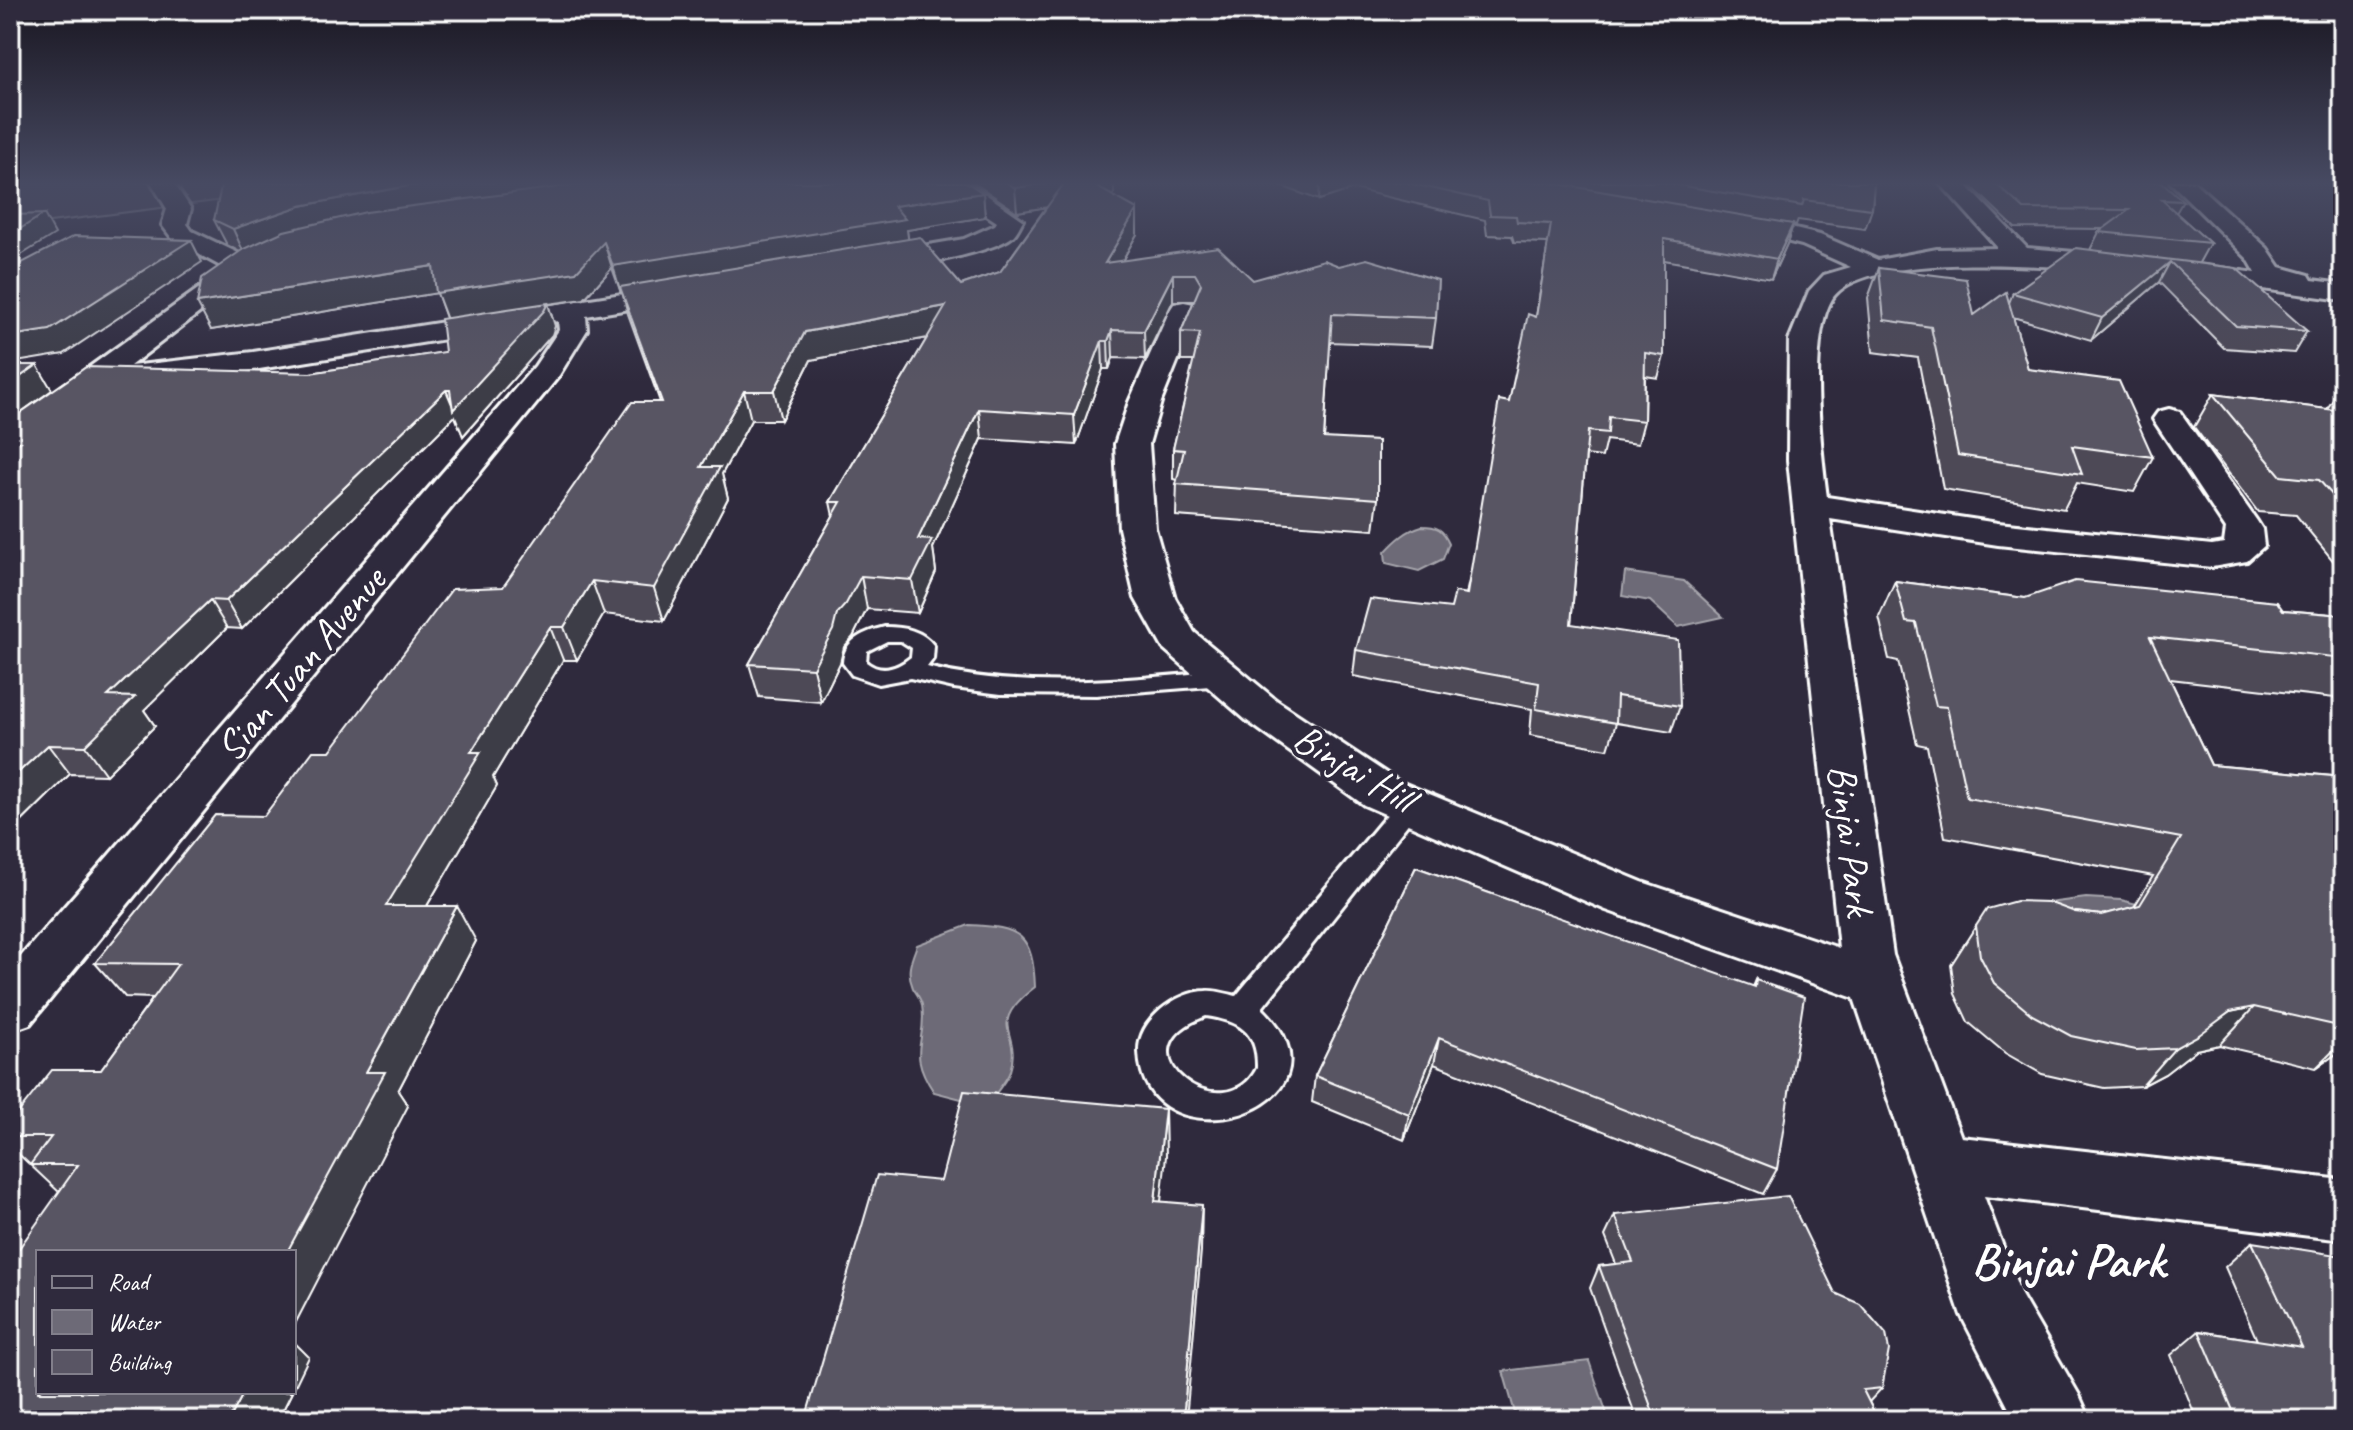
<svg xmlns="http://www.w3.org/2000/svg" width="2353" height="1430" viewBox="0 0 2353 1430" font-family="Caveat,sans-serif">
	<rect width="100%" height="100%" fill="#2f2a3d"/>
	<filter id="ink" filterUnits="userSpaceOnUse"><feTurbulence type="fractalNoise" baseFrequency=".0125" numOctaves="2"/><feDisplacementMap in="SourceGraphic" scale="16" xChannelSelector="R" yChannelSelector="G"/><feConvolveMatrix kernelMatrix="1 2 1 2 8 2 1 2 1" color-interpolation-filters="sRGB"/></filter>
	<g filter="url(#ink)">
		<path fill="#464152" stroke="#a2a0a8" stroke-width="2" d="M 10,182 L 365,182 L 10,227 Z"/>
		<path fill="#6d6a77" stroke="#a7a6ad" stroke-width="2" d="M 1422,526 C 1437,526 1443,529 1449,543 L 1443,559 L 1419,571 L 1386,563 L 1385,552 C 1396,540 1407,530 1422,526 Z
			M 1625,572 L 1684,581 L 1723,617 L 1678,627 L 1650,601 L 1622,596 Z
			M 2086,898 L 2121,900 L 2164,911 L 2006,924 L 2033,905 Z
			M 969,925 C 1020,927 1033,934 1035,987 C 983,1027 1023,1030 1010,1071 C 1008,1078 1001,1086 997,1092 L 965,1100 L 934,1092 C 905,1049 928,1044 922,1005 C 921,999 916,993 913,988 C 906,971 911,961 917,945 Z
			M 1589,1361 L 1609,1420 L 1517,1420 L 1503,1371 Z"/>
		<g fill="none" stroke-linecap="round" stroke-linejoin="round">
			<defs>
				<path id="service" d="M 885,627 C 904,627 922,630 934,646 L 933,659 L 927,667 C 1023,691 1125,680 1223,671 L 1231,673 L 1235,678 L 1231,683 L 1223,685 L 1096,695 L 1001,694 L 954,688 L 910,678 L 878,684 L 852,675 L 843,663 C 844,639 865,632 885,627 ZM 887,641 L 901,641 L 912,648 L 911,657 C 896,669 881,674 866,662 L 867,651 Z
					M 1409,796 L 1418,799 L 1422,805 L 1418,811 L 1262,1008 C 1366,1109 1143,1174 1139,1052 C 1138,1020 1176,992 1206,991 C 1215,990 1228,994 1236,996 L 1400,799 ZM 1206,1016 C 1239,1021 1258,1031 1257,1068 C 1225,1133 1111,1051 1206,1016 Z"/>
				<path id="minor" d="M 151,182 L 173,182 L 191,209 L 187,224 L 192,231 L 255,261 L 259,267 L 130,366 L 253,352 L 686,284 L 696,286 L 700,292 L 696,298 L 686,300 L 586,316 L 587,330 L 558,377 L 30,1024 L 10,1031 L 10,969 L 535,366 L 559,330 L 558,321 L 253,370 L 129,384 L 118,382 L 115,377 L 22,446 L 10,449 L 10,424 L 226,269 L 174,241 L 162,225 L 167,209 Z
					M 942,182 L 968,182 L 1023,220 C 1020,225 1017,232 1013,236 C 994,253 887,274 863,268 L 859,262 L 863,256 L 964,239 L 995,225 L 997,222 L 945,187 Z
					M 1939,182 L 1963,182 L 2027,248 L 2122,256 L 2131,258 L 2135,264 L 2131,270 L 2122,272 C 2068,267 1863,248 1832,299 C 1808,339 1821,450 1827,497 L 1998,523 L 2212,545 L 2224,543 L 2226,529 L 2153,419 L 2158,412 L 2169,409 L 2180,412 L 2257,521 L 2262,529 L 2264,546 L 2247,561 L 2212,567 L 1998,545 L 1830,519 L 1893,955 L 1961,1137 L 2343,1180 L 2343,1240 L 1984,1196 L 2021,1295 L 2079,1395 L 2090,1420 L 2015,1420 L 1961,1315 L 1854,998 L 1606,910 L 1364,805 L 1246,720 L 1163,648 L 1135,598 L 1119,528 L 1115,444 L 1129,402 L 1170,310 L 1174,304 L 1184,302 L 1194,304 L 1198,310 L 1161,402 L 1149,444 L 1155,528 L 1175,598 L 1194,632 L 1276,700 L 1398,781 L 1642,882 L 1839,948 L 1788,460 L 1789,340 L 1809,291 L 1824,275 L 1851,267 L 1802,245 L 1724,226 L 1721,221 L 1724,216 L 1733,214 L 1820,235 L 1878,260 L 1937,249 L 1998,248 Z
					M 2170,182 L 2194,182 L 2267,248 L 2280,267 L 2309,275 L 2312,280 L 2343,284 L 2343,300 L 2182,278 L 2178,272 L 2182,266 L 2191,264 L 2256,273 L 2248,259 Z"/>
			</defs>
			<use href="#service" stroke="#fff" stroke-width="6"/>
			<use href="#minor" stroke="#fff" stroke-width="6"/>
			<use href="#service" fill="#2f2a3d" fill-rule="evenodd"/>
			<use href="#minor" fill="#2f2a3d" fill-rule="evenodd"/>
		</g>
		<path fill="#4d4956" stroke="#fff" stroke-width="2" d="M 973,182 L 1114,182 L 1114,196 L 1137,234 L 1122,261 L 1253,280 L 1436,318 L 1432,346 L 1330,342 L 1324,438 L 1378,499 L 1374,530 L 1176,516 L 1177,480 L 1173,479 L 1173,449 L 1194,361 L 1181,361 L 1181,332 L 1194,301 L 1173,301 L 1145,359 L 1113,358 L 1109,369 L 1103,369 L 1076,445 L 982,439 L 933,548 L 936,572 L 918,613 L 867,609 L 853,637 L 844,647 L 840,663 L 821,702 L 759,697 L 749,664 L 833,516 L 830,502 L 927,338 L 811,360 L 781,420 L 751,420 L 722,474 L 728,498 L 664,621 L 604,614 L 577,660 L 563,660 L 493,777 L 497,786 L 427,906 L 476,941 L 398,1091 L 408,1106 L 38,1392 L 292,1392 L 278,1420 L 10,1420 L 59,1192 L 10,1146 L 10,1123 L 101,1070 L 153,998 L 125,997 L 95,963 L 264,816 L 330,751 L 503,587 L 660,402 L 628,314 L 622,292 L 621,293 L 612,268 L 584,299 L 548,304 L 555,326 L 552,335 L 463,436 L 455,416 L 242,629 L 227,628 L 144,710 L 155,726 L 106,775 L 70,774 L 10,833 L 10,420 L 445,352 L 446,318 L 437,293 L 211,330 L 240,252 L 227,245 L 214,220 L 983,193 L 985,217 L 907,230 L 908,239 L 961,285 L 1000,272 L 1046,207 L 1017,212 Z
			M 1270,182 L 1874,182 L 1872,209 L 1865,229 L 1798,220 L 1796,226 L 1793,225 L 1787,244 L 1771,279 L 1664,260 L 1664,356 L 1658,378 L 1645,376 L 1644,421 L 1638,444 L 1606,440 L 1602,457 L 1586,455 L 1571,624 L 1680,706 L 1671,732 L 1616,723 L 1608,749 L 1530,735 L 1532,709 L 1353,676 L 1356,650 L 1451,608 L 1466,594 L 1509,402 L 1536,317 L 1548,243 L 1514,242 L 1512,236 L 1487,235 L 1485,220 L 1354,189 L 1319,200 Z
			M 1967,182 L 2162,182 L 2183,201 L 2176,213 L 2210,243 L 2199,263 L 2307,331 L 2294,353 L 2224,348 L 2159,282 L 2091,340 L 2013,317 L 2028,369 L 2153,457 L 2134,492 L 2077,483 L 2064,509 L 1943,489 L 1918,358 L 1873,352 L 1868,298 L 1879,268 L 1974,315 L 2009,303 L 2013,293 L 2090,250 L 2099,232 L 2102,229 L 2015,228 Z
			M 2338,392 L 2343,396 L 2343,573 L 2296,515 L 2258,512 L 2194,427 L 2213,394 L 2327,409 Z
			M 1895,581 L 2025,598 L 2283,610 L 2343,615 L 2343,699 L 2170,679 L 2211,765 L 2343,777 L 2343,1047 L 2336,1054 L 2316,1068 L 2219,1045 L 2196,1050 L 2165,1074 L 2142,1086 L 2104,1088 L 2042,1074 L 2005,1053 L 1968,1022 L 1955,994 L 1951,965 L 1976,926 L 2075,912 L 2102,915 L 2134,907 L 2153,876 L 1945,837 L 1927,746 L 1917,744 L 1898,661 L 1889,659 L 1879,617 Z
			M 1416,867 L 1753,987 L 1756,980 L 1777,1169 L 1763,1194 L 1434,1064 L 1404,1140 L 1312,1102 L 1315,1076 Z
			M 1615,1215 L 1882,1388 L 1869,1402 L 1878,1420 L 1637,1420 L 1590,1288 L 1599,1266 L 1616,1264 L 1605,1236 Z
			M 2252,1242 L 2343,1420 L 2197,1420 L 2171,1355 L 2199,1331 L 2257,1340 L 2225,1267 Z"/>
		<path fill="#3e3c46" stroke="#fff" stroke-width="2" d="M 442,182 L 638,182 L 245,255 L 233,229 L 300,206 L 408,186 Z
			M 1054,182 L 1066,182 L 1067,204 L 1017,212 L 1015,188 Z
			M 1081,182 L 1114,182 L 1114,196 Z
			M 1320,182 L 1355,182 L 1354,189 L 1319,200 Z
			M 983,193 L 985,217 L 907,230 L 909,244 L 621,293 L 613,266 L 894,206 Z
			M 1137,209 L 1137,234 L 1106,290 L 1105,263 Z
			M 44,214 L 55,234 L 10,262 L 10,235 Z
			M 1793,224 L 1787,244 L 1771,279 L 1777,259 Z
			M 191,240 L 202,262 L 64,354 L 10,363 L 11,383 L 37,365 L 52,390 L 10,420 L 10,336 Z
			M 604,242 L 612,268 L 584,299 L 548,304 L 555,326 L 552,335 L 463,436 L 455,416 L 242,629 L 226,601 L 446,390 L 454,409 L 447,320 L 437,293 L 211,330 L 197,303 L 433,266 Z
			M 2170,262 L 2159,282 L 2091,340 L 2102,318 Z
			M 1173,274 L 1173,301 L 1145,359 L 1144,331 Z
			M 946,306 L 949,334 L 811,360 L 781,420 L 774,391 L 805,332 Z
			M 1112,330 L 1113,358 L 1109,369 L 1108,341 Z
			M 1102,341 L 1103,369 L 1076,445 L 1074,415 Z
			M 744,391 L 751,420 L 722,474 L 728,498 L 664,621 L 654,588 L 701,467 Z
			M 979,409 L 982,439 L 933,548 L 936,572 L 918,613 L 912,580 L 918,539 Z
			M 861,576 L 867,609 L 853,637 L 844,647 L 840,663 L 821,702 L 813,668 L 837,614 Z
			M 592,581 L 604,614 L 577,660 L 564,627 Z
			M 210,600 L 227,628 L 144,710 L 155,726 L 106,775 L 85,746 L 108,696 Z
			M 550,627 L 563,660 L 493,777 L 497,786 L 407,940 L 386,906 L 471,752 Z
			M 48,745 L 70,774 L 10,833 L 10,780 Z
			M 457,906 L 476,941 L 398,1091 L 408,1106 L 294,1326 L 294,1252 L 287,1252 L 366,1072 Z
			M 2254,1007 L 2219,1045 L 2196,1050 L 2165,1074 L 2142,1086 L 2175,1048 L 2230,1012 Z
			M 1439,1038 L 1434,1064 L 1404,1140 L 1409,1114 Z
			M 2343,1041 L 2343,1047 L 2336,1054 L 2316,1068 Z
			M 1165,1109 L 1166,1156 L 1156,1247 L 1155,1201 Z
			M 1202,1205 L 1201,1251 L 1186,1420 L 1183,1420 Z
			M 294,1342 L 309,1357 L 294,1388 Z
			M 244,1392 L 292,1392 L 278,1420 L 229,1420 Z"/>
		<path fill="#595564" stroke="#fff" stroke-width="2" d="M 222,182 L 442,182 L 408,186 L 300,206 L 233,229 L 214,220 Z
			M 598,182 L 966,182 L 983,193 L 894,206 L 905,219 L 613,266 L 604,242 L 576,272 L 436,293 L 433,266 L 197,303 L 202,278 L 242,250 L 284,231 L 366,212 Z
			M 1006,182 L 1054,182 L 1015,188 Z
			M 1065,182 L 1088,182 L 1137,209 L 1105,263 L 1218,247 L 1253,280 L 1324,260 L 1339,266 L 1367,259 L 1438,280 L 1436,318 L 1332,314 L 1324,438 L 1378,441 L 1378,499 L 1176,484 L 1184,450 L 1173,449 L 1200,333 L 1181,332 L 1201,284 L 1195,274 L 1173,274 L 1144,331 L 1112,330 L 1108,341 L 1102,341 L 1074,415 L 979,409 L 918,539 L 932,540 L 912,580 L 861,576 L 846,604 L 837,614 L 833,630 L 813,668 L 749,664 L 841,502 L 830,502 L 946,306 L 805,332 L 774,391 L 744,391 L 701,467 L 720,467 L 654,588 L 592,581 L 564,627 L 550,627 L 471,752 L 481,752 L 386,906 L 457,906 L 366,1072 L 385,1072 L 287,1252 L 38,1252 L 38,1392 L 244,1392 L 229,1420 L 10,1420 L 10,1261 L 78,1165 L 30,1165 L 51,1137 L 10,1137 L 10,1123 L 52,1070 L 101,1070 L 178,964 L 95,963 L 215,815 L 264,816 L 313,751 L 330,751 L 452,589 L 503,587 L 632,402 L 662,402 L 620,287 L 920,237 L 961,285 L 1000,272 Z
			M 1404,182 L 1547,182 L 1793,224 L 1777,259 L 1664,239 L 1664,356 L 1645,353 L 1644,421 L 1609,417 L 1608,433 L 1588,431 L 1571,624 L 1678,640 L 1680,706 L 1617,696 L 1616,723 L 1536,709 L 1539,683 L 1356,650 L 1370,599 L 1451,608 L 1455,592 L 1467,594 L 1499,400 L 1509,402 L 1528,314 L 1536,317 L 1551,224 L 1517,222 L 1516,216 L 1490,215 L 1488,201 Z
			M 1660,182 L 1874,182 L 1872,209 L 1804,200 L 1802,206 Z
			M 1994,182 L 2162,182 L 2183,201 L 2162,200 L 2210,243 L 2099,232 L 2129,210 L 2024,209 Z
			M 44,214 L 10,235 L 10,215 Z
			M 74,236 L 191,240 L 50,330 L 10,336 L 10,269 Z
			M 2076,248 L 2236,268 L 2307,331 L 2236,326 L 2170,262 L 2102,318 L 2013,293 Z
			M 1879,268 L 1966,279 L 1974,315 L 2006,292 L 2028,369 L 2119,381 L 2153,457 L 2072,446 L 2082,474 L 1958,455 L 1931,327 L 1884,320 Z
			M 548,303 L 544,311 L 453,410 L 450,390 L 446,390 L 226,601 L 210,600 L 108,696 L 135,697 L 85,746 L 48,745 L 10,780 L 10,449 L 20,442 L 10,442 L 10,420 L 86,367 L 310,373 L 445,352 L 441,319 Z
			M 10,365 L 37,365 L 10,384 Z
			M 2338,392 L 2343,396 L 2343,507 L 2319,480 L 2281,476 L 2213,394 L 2334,410 Z
			M 1895,581 L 2025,598 L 2075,581 L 2277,602 L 2283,610 L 2343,615 L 2343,658 L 2150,637 L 2211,765 L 2343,777 L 2343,1027 L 2254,1007 L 2230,1012 L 2199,1035 L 2175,1048 L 2136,1050 L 2071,1036 L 2032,1015 L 1994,983 L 1980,956 L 1976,926 L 1987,909 L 2016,901 L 2048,902 L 2075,912 L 2102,915 L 2140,905 L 2181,838 L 1967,798 L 1947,707 L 1936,706 L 1916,623 L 1906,622 Z
			M 1416,867 L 1755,987 L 1756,980 L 1804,997 L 1777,1169 L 1439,1038 L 1409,1114 L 1315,1076 Z
			M 964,1091 L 1165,1109 L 1155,1201 L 1202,1205 L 1183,1420 L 805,1420 L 877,1175 L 941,1181 Z
			M 1788,1196 L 1835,1293 L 1860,1304 L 1886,1334 L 1889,1350 L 1882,1388 L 1863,1390 L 1878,1420 L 1656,1420 L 1599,1266 L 1633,1262 L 1615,1215 Z
			M 2252,1242 L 2343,1256 L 2343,1420 L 2237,1420 L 2199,1331 L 2302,1347 Z"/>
	</g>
	<linearGradient id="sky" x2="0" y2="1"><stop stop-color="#1a1722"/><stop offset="0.48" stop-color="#474a62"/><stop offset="1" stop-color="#474a62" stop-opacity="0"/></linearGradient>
	<rect width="2353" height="382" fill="url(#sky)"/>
	<g text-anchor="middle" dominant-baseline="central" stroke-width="8" stroke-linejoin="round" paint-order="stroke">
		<g font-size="40" fill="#fff" stroke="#2f2a3d">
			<text transform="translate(301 664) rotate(-50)">Sian Tuan Avenue</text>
			<text transform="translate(1354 768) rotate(31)">Binjai Hill</text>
			<text transform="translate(1851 840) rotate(83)">Binjai Park</text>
		</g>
		<g font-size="50" font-weight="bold" fill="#fff" stroke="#2f2a3d">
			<text x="2068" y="1260">Binjai Park</text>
		</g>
	</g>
	<rect width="2353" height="1430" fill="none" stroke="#2f2a3d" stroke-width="40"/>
	<rect x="20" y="20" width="2313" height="1390" fill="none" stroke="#fff" stroke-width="3" filter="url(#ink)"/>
	<rect x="36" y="1250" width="260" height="144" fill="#2f2a3d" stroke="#827f8b" stroke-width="2"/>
	<rect x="52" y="1276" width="40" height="12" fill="#2f2a3d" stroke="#827f8b" stroke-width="2"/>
	<text x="108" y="1290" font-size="24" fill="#ffffff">Road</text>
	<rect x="52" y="1310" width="40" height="24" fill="#6d6a77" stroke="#827f8b" stroke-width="2"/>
	<text x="108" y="1330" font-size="24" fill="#ffffff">Water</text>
	<rect x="52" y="1350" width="40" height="24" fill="#595564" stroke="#827f8b" stroke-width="2"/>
	<text x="108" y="1370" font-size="24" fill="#ffffff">Building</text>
</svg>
